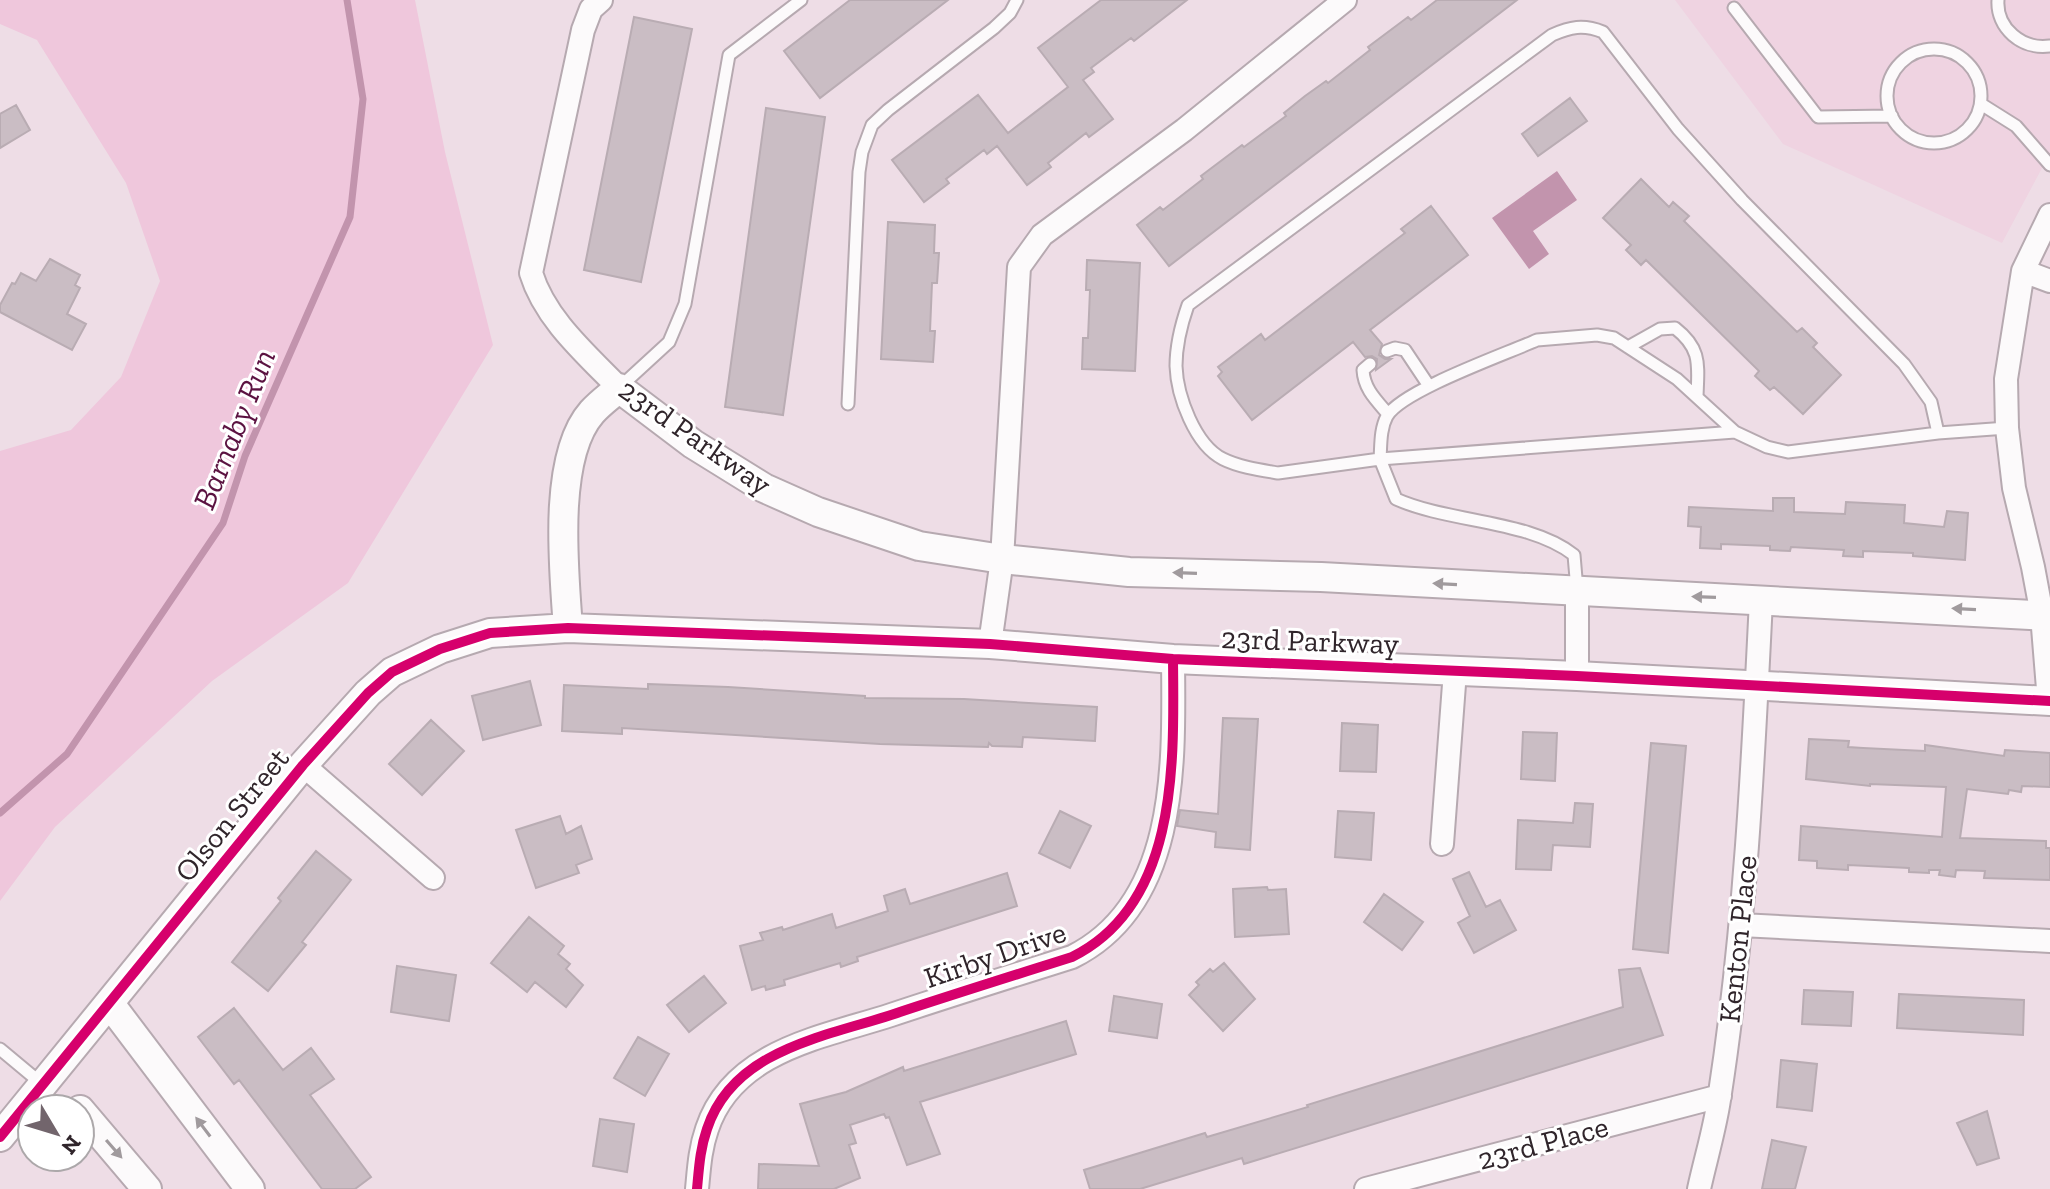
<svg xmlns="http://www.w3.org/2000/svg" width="2050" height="1189" viewBox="0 0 2050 1189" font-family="'Zilla Slab',serif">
	<rect width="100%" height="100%" fill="#eedde6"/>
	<path fill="#efd3e1" d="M 1675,0 L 2050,0 L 2050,153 L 2002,243 L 1783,144 Z"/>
	<path fill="#efc7dc" d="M 0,0 L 415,0 L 445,152 L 493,345 L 348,583 L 212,681 L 55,827 L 0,901 L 0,451 L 71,430 L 121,377 L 160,281 L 126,183 L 37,40 L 0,24 Z"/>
	<path fill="#c294ad" d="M 1557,171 L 1577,200 L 1533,231 L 1549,254 L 1529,269 L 1492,218 Z"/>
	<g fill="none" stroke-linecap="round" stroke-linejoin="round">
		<path stroke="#c294ad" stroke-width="7" d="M 0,813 L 67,754 L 223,523 L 245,456 L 350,217 L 363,99 L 347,0"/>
	</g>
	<path fill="#cabdc4" stroke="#b9acb3" stroke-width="2" d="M 850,0 L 948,0 L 820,98 L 784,51 Z
		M 1101,0 L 1187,0 L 1134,41 L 1131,38 L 1091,68 L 1094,72 L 1083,80 L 1113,119 L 1089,137 L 1086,133 L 1048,163 L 1051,167 L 1027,185 L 997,146 L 987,154 L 984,150 L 946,179 L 949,183 L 924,202 L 892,160 L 978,95 L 1008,133 L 1068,87 L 1038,48 Z
		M 1437,0 L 1517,0 L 1169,266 L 1137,225 L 1160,207 L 1163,210 L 1203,179 L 1201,176 L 1242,145 L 1244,147 L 1286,116 L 1284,113 L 1305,96 L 1326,81 L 1328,83 L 1370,50 L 1368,47 L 1408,17 L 1411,20 Z
		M 634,17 L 692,29 L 641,282 L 584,270 Z
		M 1570,98 L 1587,121 L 1538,156 L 1522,134 Z
		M 16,105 L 30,130 L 0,148 L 0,114 Z
		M 766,108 L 825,117 L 783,415 L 725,407 Z
		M 1641,179 L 1669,207 L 1673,202 L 1689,216 L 1684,221 L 1797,332 L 1802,328 L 1817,343 L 1813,347 L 1841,375 L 1803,414 L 1774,387 L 1770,390 L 1755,376 L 1759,371 L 1646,260 L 1641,265 L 1626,250 L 1631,245 L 1603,218 Z
		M 1431,206 L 1468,255 L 1370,330 L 1382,344 L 1379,355 L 1385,359 L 1391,359 L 1376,370 L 1377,359 L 1372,356 L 1365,357 L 1353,342 L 1252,420 L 1218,376 L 1222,372 L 1218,367 L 1261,334 L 1265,340 L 1405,233 L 1401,229 Z
		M 888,222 L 935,225 L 934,253 L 939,253 L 937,283 L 932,283 L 930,331 L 935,331 L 933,362 L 881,359 Z
		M 50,259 L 80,275 L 75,285 L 80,288 L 67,314 L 86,324 L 72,350 L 0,312 L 0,305 L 12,283 L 15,284 L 21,273 L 36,281 Z
		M 1087,260 L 1140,263 L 1135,371 L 1082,369 L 1083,338 L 1088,338 L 1090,290 L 1086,290 Z
		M 1773,498 L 1794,498 L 1794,512 L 1845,514 L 1846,502 L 1905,505 L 1904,523 L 1944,527 L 1947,511 L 1968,513 L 1965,560 L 1913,556 L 1913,553 L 1863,551 L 1863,557 L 1843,556 L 1844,550 L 1791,547 L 1790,551 L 1770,550 L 1770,546 L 1721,544 L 1721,549 L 1700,548 L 1701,527 L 1688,526 L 1689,507 L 1773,511 Z
		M 530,681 L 541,725 L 483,740 L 472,696 Z
		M 648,684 L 728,687 L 865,696 L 865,698 L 964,699 L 1097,707 L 1095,741 L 1023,737 L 1022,747 L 992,746 L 989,743 L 988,747 L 880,744 L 622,728 L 622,734 L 562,731 L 564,685 L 648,689 Z
		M 1223,718 L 1258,719 L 1250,850 L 1215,847 L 1216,832 L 1177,826 L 1180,810 L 1218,814 Z
		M 431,720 L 464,751 L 422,795 L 389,764 Z
		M 1342,723 L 1378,725 L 1376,772 L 1340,771 Z
		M 1523,732 L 1557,733 L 1555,781 L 1521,779 Z
		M 1809,739 L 1849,741 L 1848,747 L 1863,748 L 1925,751 L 1925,745 L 2004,756 L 2005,750 L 2050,753 L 2050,787 L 2022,786 L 2021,792 L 2009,790 L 2008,794 L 1967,789 L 1960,838 L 2046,841 L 2046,848 L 2050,848 L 2050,880 L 1984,878 L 1985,871 L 1956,870 L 1955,877 L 1939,875 L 1940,870 L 1929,870 L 1929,873 L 1909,872 L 1909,868 L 1848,865 L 1848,870 L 1817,868 L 1817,861 L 1799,860 L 1801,826 L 1942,837 L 1946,787 L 1870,784 L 1870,786 L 1806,779 Z
		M 1651,743 L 1686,746 L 1668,953 L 1633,949 Z
		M 1575,803 L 1593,804 L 1590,847 L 1553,845 L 1551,870 L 1516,869 L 1518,820 L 1573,823 Z
		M 1060,811 L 1091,826 L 1070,868 L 1039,853 Z
		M 1338,811 L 1374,813 L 1371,860 L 1335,857 Z
		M 560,816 L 566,834 L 581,826 L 592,859 L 576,865 L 579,873 L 536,888 L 516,830 Z
		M 316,851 L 351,880 L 302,942 L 306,945 L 268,991 L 232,962 L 281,901 L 278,898 Z
		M 1469,872 L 1486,907 L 1500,900 L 1516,930 L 1474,953 L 1458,923 L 1470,916 L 1453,879 Z
		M 1007,873 L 1017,906 L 857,957 L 858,961 L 841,967 L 840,963 L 784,980 L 785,985 L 766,990 L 765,986 L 752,990 L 740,946 L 763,940 L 760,933 L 782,927 L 783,930 L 832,914 L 836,928 L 888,911 L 884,896 L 905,889 L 910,904 Z
		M 1267,887 L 1268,890 L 1286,889 L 1289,934 L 1235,937 L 1233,889 Z
		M 1384,894 L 1423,922 L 1402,950 L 1364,922 Z
		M 529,917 L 564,946 L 558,954 L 570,964 L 566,969 L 583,985 L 566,1007 L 535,982 L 527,992 L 491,963 Z
		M 1224,963 L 1255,999 L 1223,1031 L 1189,995 L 1199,985 L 1196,982 L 1210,969 L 1213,972 Z
		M 397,966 L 456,975 L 449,1021 L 391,1012 Z
		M 1640,968 L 1663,1035 L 1244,1164 L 1242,1158 L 1140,1189 L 1090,1189 L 1084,1170 L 1205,1133 L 1207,1137 L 1308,1107 L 1307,1105 L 1623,1007 L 1619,970 Z
		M 704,976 L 726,1003 L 689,1032 L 667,1005 Z
		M 1804,990 L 1853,992 L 1851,1026 L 1802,1024 Z
		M 1899,994 L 2024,1000 L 2023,1035 L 1897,1028 Z
		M 1114,996 L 1162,1004 L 1157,1038 L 1109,1031 Z
		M 234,1008 L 283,1070 L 311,1048 L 334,1079 L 310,1095 L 371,1177 L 355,1189 L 322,1189 L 239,1080 L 234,1084 L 198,1037 Z
		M 1066,1021 L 1076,1054 L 920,1102 L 940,1154 L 907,1165 L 889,1117 L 886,1118 L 884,1114 L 850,1125 L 856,1143 L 849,1145 L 860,1178 L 834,1189 L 758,1189 L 759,1164 L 819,1166 L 800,1104 L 846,1092 L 903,1067 L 904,1071 Z
		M 638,1037 L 669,1054 L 645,1096 L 614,1078 Z
		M 1781,1060 L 1817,1064 L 1812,1111 L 1777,1107 Z
		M 1987,1111 L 1999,1158 L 1977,1165 L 1957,1123 Z
		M 600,1119 L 634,1124 L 627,1172 L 593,1166 Z
		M 1772,1140 L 1806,1147 L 1795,1189 L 1762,1189 Z"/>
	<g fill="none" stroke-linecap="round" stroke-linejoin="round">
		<defs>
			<path id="service" d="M 1998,0 C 1996,28 2022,50 2050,46
				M 1734,8 L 1818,117 L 1892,116
				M1887 96a47 47 0 1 1 94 0a47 47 0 1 1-94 0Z
				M 1981,104 L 2016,126 L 2050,165
				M 1628,347 L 1660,329 L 1675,328 C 1702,349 1698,365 1697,397
				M 1387,351 L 1395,348 L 1405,350 L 1429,386
				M 1370,364 L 1363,370 C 1364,389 1376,400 1388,414
				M 620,387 L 669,342 L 685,304 L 729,55 L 801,0
				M 848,404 L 859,172 L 862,152 L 872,125 L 888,110 L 994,28 L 1010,13 L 1017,0
				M 1735,432 L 1677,379 L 1614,338 L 1597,335 L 1537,340 C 1506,354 1403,390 1387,416 C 1380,429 1381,445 1380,459 L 1278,473 C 1260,470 1239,467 1223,459 C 1195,445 1177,396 1176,366 C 1176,345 1181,325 1188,305 L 1552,35 C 1570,27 1583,24 1603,32 L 1678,129 L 1742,200 L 1904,364 L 1931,402 L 1938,433
				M 1577,590 L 1574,555 C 1530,520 1450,523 1396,499 L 1380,459 L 1735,432 L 1767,447 L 1788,452 L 1938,433 L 2007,428
				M 0,1049 L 42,1084"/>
			<path id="minor" d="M 601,0 L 591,9 L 583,30 L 531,273 C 545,319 586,354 619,388
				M 2023,271 L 2050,281
				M 990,644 L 1002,559 L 1019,267 L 1042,235 L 1184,130 L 1345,0
				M 1577,676 L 1577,592
				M 2049,701 L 2042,615 L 2033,567 L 2014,488 L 2007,428 L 2006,379 L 2023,271 L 2050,215
				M 303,765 L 433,878
				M 1442,844 L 1455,671
				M 1741,925 L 2050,941
				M 697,1189 C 699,1168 700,1149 707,1129 C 733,1050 824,1037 891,1015 C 951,995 1012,976 1072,957 C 1179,904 1174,762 1173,659
				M 1366,1189 L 1720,1096
				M 1699,1189 C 1706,1157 1716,1125 1720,1093 C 1745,930 1753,765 1761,600"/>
			<path id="tertiary" d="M 568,628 C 564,571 552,457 592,412 C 600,403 610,396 619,388 L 693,444 L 764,488 L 818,512 L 919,546 L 1002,559 L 1129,572 L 1321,577 L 2050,616
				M 110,1004 L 250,1189
				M 80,1110 L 147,1189
				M 0,1137 L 303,765 L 368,693 L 392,672 L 440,649 L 490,633 L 568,628 L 990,644 L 1173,659 L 1577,676 L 2050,701"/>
		</defs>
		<use href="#service" stroke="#b6a9b0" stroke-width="15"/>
		<use href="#minor" stroke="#b6a9b0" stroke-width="26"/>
		<use href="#tertiary" stroke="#b6a9b0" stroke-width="32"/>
		<use href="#service" stroke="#fcfafb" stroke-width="11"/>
		<use href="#minor" stroke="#fcfafb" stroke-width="22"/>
		<use href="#tertiary" stroke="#fcfafb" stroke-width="28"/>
		<defs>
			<path id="cycleway" d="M 0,1137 L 303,765 L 368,693 L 392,672 L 440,649 L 490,633 L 568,628 L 990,644 L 1173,659 L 1577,676 L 2050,701
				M 697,1189 C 699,1168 700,1149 707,1129 C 733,1050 824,1037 891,1015 C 951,995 1012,976 1072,957 C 1179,904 1174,762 1173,659"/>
		</defs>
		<use href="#cycleway" stroke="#fff" stroke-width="15"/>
		<use href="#cycleway" stroke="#d6006c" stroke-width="10"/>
	</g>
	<defs><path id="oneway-solid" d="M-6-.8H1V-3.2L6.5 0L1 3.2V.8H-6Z" transform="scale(2)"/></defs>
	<g fill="#a09a9d">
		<use href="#oneway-solid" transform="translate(1185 573) rotate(-178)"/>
		<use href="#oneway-solid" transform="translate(1445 584) rotate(-177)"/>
		<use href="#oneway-solid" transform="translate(1704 597) rotate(-178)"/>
		<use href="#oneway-solid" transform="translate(1964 609) rotate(-177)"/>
		<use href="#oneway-solid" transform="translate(203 1127) rotate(-127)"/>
		<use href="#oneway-solid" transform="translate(114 1149) rotate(49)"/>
	</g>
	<g text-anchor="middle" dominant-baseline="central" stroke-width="6" stroke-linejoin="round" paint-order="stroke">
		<g font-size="30" fill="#30252b" stroke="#fff">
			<text transform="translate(695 437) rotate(35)">23rd Parkway</text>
			<text transform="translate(1310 641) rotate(2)">23rd Parkway</text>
			<text transform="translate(232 815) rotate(-51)">Olson Street</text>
			<text transform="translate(1738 939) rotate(-84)">Kenton Place</text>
			<text transform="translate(995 955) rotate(-19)">Kirby Drive</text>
			<text transform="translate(1543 1143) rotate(-15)">23rd Place</text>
		</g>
		<g font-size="32" font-style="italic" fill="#5b1241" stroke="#fff">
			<text transform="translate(234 429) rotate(-68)">Barnaby Run</text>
		</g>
	</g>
	<g transform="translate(56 1133) rotate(128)"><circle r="38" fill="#ffffff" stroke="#aca8aa" stroke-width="2"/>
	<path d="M0-6L14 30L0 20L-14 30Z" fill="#72656c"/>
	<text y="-12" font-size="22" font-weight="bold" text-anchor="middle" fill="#30252b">N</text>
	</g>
</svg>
